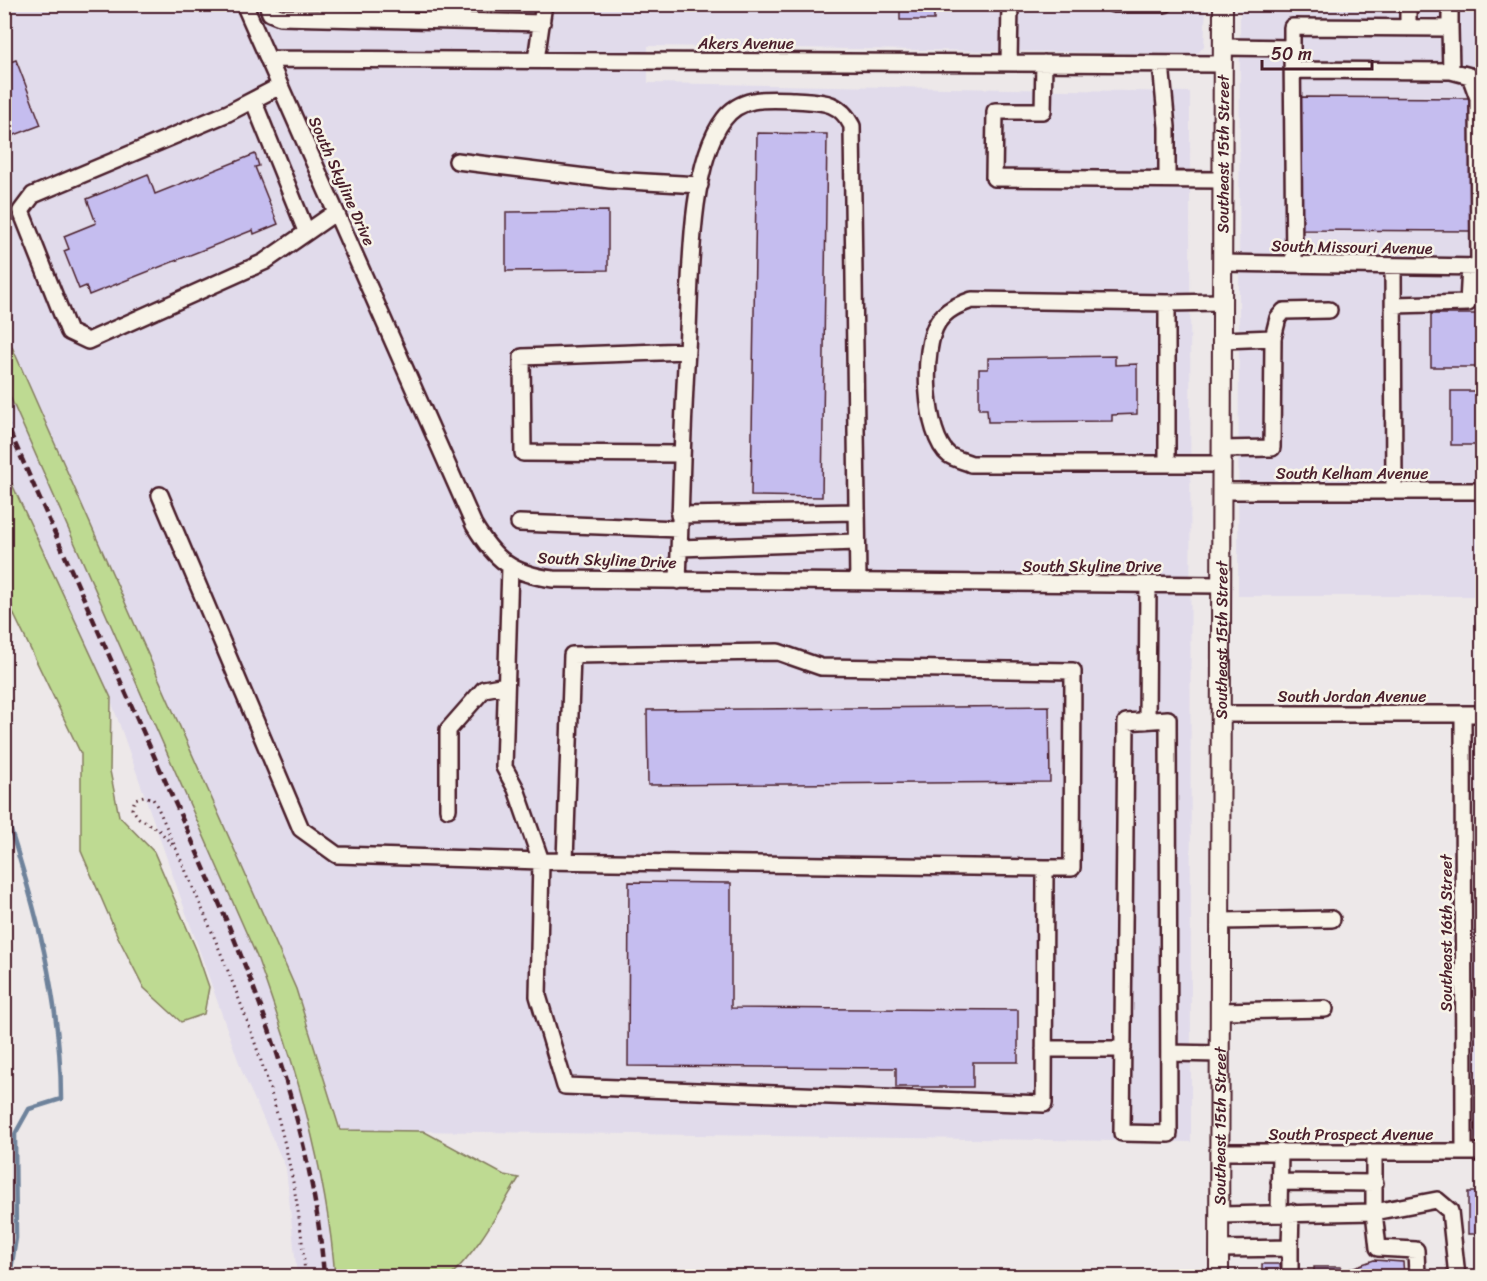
<svg xmlns="http://www.w3.org/2000/svg" width="1487" height="1281" viewBox="0 0 1487 1281" font-family="Sriracha,sans-serif">
	<rect width="100%" height="100%" fill="#ede8e9"/>
	<filter id="ink" filterUnits="userSpaceOnUse"><feTurbulence type="fractalNoise" baseFrequency=".0167" numOctaves="2"/><feDisplacementMap in="SourceGraphic" scale="12" xChannelSelector="R" yChannelSelector="G"/><feConvolveMatrix kernelMatrix="1 2 1 2 8 2 1 2 1" color-interpolation-filters="sRGB"/></filter>
	<g filter="url(#ink)">
		<path fill="#e1dbeb" d="M 4,5 L 1206,5 L 1204,46 L 1199,52 L 1191,54 L 648,46 L 648,83 L 1190,92 L 1191,1142 L 341,1130 L 296,989 L 5,338 Z
			M 1240,5 L 1482,5 L 1482,596 L 1238,596 Z
			M 4,346 L 257,957 L 289,1048 L 320,1163 L 335,1276 L 297,1276 L 286,1168 L 243,1074 L 107,689 L 5,469 Z
			M 1474,898 L 1482,898 L 1482,1139 L 1472,1139 Z"/>
		<path fill="#beda92" stroke="#847c5e" stroke-width="1.5" d="M 5,331 L 296,989 L 340,1130 L 423,1131 L 504,1175 L 519,1178 C 498,1212 479,1249 450,1276 L 335,1276 C 326,1166 294,1061 257,957 L 5,385 Z
			M 5,469 L 111,698 L 110,771 L 119,816 L 154,852 L 196,949 L 209,987 L 204,1014 L 181,1022 L 144,988 L 118,937 L 81,851 L 81,754 L 5,596 Z"/>
		<g fill="none" stroke-linecap="round" stroke-linejoin="round">
			<path stroke="#6e829b" stroke-width="4.5" d="M 4,809 C 35,905 61,997 61,1099 L 29,1109 L 15,1134 L 16,1238 L 10,1276"/>
		</g>
		<path fill="#c5bdef" stroke="#4a1f2b" stroke-width="1.5" d="M 900,4 L 934,4 L 934,20 L 900,20 Z
			M 16,60 L 41,125 L 4,139 L 4,64 Z
			M 1298,97 L 1470,98 L 1470,231 L 1298,230 Z
			M 757,133 L 827,134 L 822,497 L 751,496 Z
			M 255,154 L 259,166 L 255,167 L 278,224 L 254,234 L 253,230 L 89,295 L 86,286 L 79,289 L 64,251 L 69,249 L 64,236 L 96,223 L 87,199 L 148,174 L 155,194 Z
			M 608,211 L 608,270 L 506,271 L 506,212 Z
			M 1431,314 L 1482,314 L 1482,367 L 1431,367 Z
			M 1115,356 L 1115,365 L 1137,364 L 1137,414 L 1112,415 L 1112,421 L 988,422 L 987,409 L 979,409 L 979,369 L 988,369 L 988,358 Z
			M 1451,391 L 1482,391 L 1482,445 L 1451,445 Z
			M 1049,706 L 1050,782 L 648,785 L 647,710 Z
			M 629,882 L 731,883 L 731,1008 L 1018,1010 L 1018,1062 L 973,1062 L 973,1087 L 896,1087 L 896,1068 L 628,1066 Z
			M 1478,1187 L 1482,1187 L 1482,1238 L 1482,1234 L 1468,1234 L 1468,1192 L 1478,1192 Z
			M 1374,1260 L 1403,1262 L 1404,1276 L 1351,1276 L 1351,1268 Z
			M 1262,1264 L 1280,1264 L 1281,1276 L 1262,1276 Z
			M 1314,1267 L 1341,1267 L 1342,1276 L 1314,1276 Z"/>
		<g fill="none" stroke-linecap="round" stroke-linejoin="round">
			<defs>
				<path id="minor" d="M 244,4 L 474,525 C 495,560 512,574 553,579 L 1221,585
					M 267,4 L 270,13 L 280,17 L 542,23
					M 1113,4 L 1165,4
					M 1408,4 L 1408,28
					M 1223,47 L 1292,48 L 1294,264
					M 1292,48 L 1292,27 L 1450,28 L 1450,4
					M 268,59 L 1223,64
					M 536,60 L 544,4
					M 1009,63 L 1010,4
					M 1044,63 L 1043,111 L 995,111 L 994,178 L 1222,180
					M 1161,64 L 1167,127 L 1167,180
					M 1292,70 L 1451,71 L 1450,28
					M 1451,71 L 1470,76 L 1478,98 L 1479,267
					M 280,86 L 228,113 L 33,195 L 21,211 L 69,332 L 88,341 L 264,262 L 336,212
					M 253,100 L 306,231
					M 457,161 L 610,180 L 700,185
					M 1222,263 L 1482,267
					M 1393,266 L 1394,491
					M 1222,302 L 1167,303 L 1167,464 L 1222,464
					M 1167,303 L 972,300 C 958,305 947,309 938,322 C 921,348 924,435 949,455 C 955,459 964,461 971,464 L 1167,464
					M 1394,305 L 1468,303 L 1470,267
					M 1273,338 L 1278,318 L 1284,311 L 1329,310
					M 1222,449 L 1272,448 L 1273,338 L 1223,340
					M 681,454 L 523,453 L 522,357 L 687,351
					M 1222,491 L 1482,491
					M 160,495 L 301,829 L 337,855 L 541,861 L 516,789 L 504,767 L 510,567
					M 679,515 L 856,512
					M 519,523 L 679,529
					M 679,548 L 857,542
					M 678,581 C 681,504 682,427 687,350 C 691,290 687,167 724,119 C 741,96 768,99 794,100 C 821,102 839,100 852,126 L 858,582
					M 1221,714 L 1482,714
					M 1463,714 L 1464,1152
					M 1168,719 L 1169,1134 L 1122,1133 L 1126,722 Z
					M 1147,721 L 1148,585
					M 448,809 L 448,730 L 484,689 L 506,685
					M 565,861 L 572,655 L 778,652 L 821,667 L 1073,671 L 1072,868 L 1045,868 L 1044,1104 L 565,1086 L 538,996 L 541,861 L 1045,868
					M 1221,921 L 1332,919
					M 1220,1011 L 1325,1009
					M 1044,1049 L 1123,1049
					M 1170,1053 L 1220,1054
					M 1220,1152 L 1482,1152
					M 1374,1152 L 1374,1212 L 1437,1200 L 1450,1211 L 1457,1276
					M 1279,1182 L 1375,1183
					M 1279,1212 L 1280,1151
					M 1220,1215 L 1374,1212 L 1378,1248 L 1416,1250 L 1417,1276
					M 1290,1248 L 1291,1212
					M 1219,1249 L 1290,1248 L 1290,1276"/>
				<g id="major">
					<path id="s1" d="M 1219,1276 L 1223,4"/>
				</g>
			</defs>
			<use href="#minor" stroke="#4a1f2b" stroke-width="20"/>
			<use href="#major" stroke="#4a1f2b" stroke-width="22"/>
			<path stroke="#4a1f2b" stroke-width="3" stroke-dasharray="1.5 4.5" stroke-linecap="butt" d="M 176,849 L 160,831 L 139,818 L 132,809 L 135,799 L 144,796 L 153,799 L 158,808 C 224,958 295,1110 305,1276"/>
			<use href="#minor" stroke="#f7f3e8" stroke-width="15"/>
			<use href="#major" stroke="#f7f3e8" stroke-width="18"/>
			<path stroke="#4a1f2b" stroke-width="4.5" stroke-dasharray="9 4.5" stroke-linecap="butt" d="M 4,419 C 58,539 110,659 164,778 C 235,938 311,1099 324,1276"/>
		</g>
	</g>
	<g text-anchor="middle" dominant-baseline="central" stroke-width="5" stroke-linejoin="round" paint-order="stroke">
		<g font-size="16" fill="#4a1f2b" stroke="#f7f3e8">
			<text x="746" y="43">Akers Avenue</text>
			<text stroke="none"><textPath href="#s1" startOffset="1122">Southeast 15th Street</textPath></text>
			<text transform="translate(342 181) rotate(66)">South Skyline Drive</text>
			<text transform="translate(1352 247) rotate(1)">South Missouri Avenue</text>
			<text x="1352" y="473">South Kelham Avenue</text>
			<text transform="translate(607 560) rotate(2)">South Skyline Drive</text>
			<text x="1092" y="566">South Skyline Drive</text>
			<text stroke="none"><textPath href="#s1" startOffset="636">Southeast 15th Street</textPath></text>
			<text x="1352" y="696">South Jordan Avenue</text>
			<text transform="translate(1446 933) rotate(-90)">Southeast 16th Street</text>
			<text stroke="none"><textPath href="#s1" startOffset="150">Southeast 15th Street</textPath></text>
			<text x="1351" y="1134">South Prospect Avenue</text>
		</g>
	</g>
	<rect width="1487" height="1281" fill="none" stroke="#f7f3e8" stroke-width="24"/>
	<rect x="12" y="12" width="1463" height="1257" fill="none" stroke="#4a1f2b" stroke-width="2" filter="url(#ink)"/>
	<path d="M1262 60v9h110v-9" fill="none" stroke="#4a1f2b" stroke-width="3"/>
	<text x="1271" y="60" font-size="18" fill="#4a1f2b" stroke="#f7f3e8" stroke-width="4.5" paint-order="stroke">50 m</text>
</svg>
